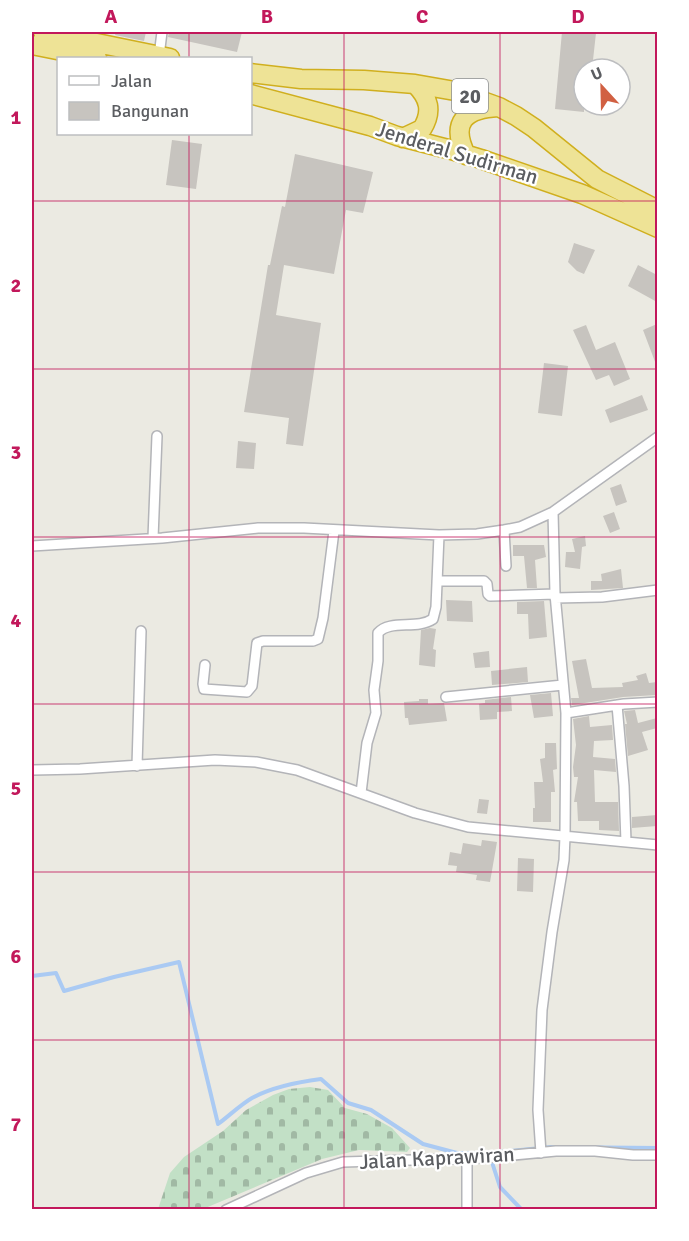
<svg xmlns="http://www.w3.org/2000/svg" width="689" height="1241" viewBox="0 0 689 1241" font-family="Signika,sans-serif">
	<defs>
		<pattern id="cemetery-stones" width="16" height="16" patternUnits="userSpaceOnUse" patternTransform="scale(1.5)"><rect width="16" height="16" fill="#c2e0c6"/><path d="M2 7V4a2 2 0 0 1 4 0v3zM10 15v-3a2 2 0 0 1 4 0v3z" fill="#a1b9a4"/></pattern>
	</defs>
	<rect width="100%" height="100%" fill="#ebeae2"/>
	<path fill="url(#cemetery-stones)" d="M 310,1087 L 328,1090 L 345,1108 L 367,1114 L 392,1128 L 410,1148 L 407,1152 L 359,1150 L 322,1159 L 203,1209 L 158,1209 L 170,1173 L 184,1157 L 223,1131 L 246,1110 L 273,1095 L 289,1089 Z"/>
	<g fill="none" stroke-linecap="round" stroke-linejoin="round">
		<path stroke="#aacaf3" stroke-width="4" d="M 32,976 L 56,973 L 64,991 L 114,977 L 179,962 L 218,1124 C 229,1116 240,1105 252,1098 C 272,1087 298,1082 321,1079 L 348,1103 L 371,1110 L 423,1144 L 457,1153 L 489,1153 L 500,1187 L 522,1210
			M 489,1153 L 551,1147 L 658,1148"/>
	</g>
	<path fill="#c7c4bf" d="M 116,32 L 146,32 L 144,41 L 115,35 Z
		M 169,32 L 242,32 L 237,52 L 168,37 Z
		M 562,32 L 596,33 L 592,69 L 584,69 L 584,112 L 555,109 Z
		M 172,140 L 202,144 L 196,189 L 166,185 Z
		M 295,154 L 373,172 L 363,213 L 346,210 L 334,274 L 284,265 L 276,315 L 321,323 L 303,446 L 286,444 L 289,418 L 244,412 L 268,265 L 270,265 L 282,206 L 285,207 Z
		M 574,243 L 595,250 L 584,274 L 577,271 L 568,262 Z
		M 638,265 L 657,275 L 657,302 L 628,286 Z
		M 657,324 L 657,367 L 643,330 Z
		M 586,325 L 596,350 L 615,342 L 630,379 L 614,386 L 609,375 L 596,380 L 573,330 Z
		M 544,363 L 568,366 L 562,416 L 538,413 Z
		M 642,395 L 648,410 L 610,423 L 605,410 Z
		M 238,441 L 256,443 L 254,469 L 236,468 Z
		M 621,484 L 627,502 L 616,506 L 610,488 Z
		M 614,512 L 620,529 L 610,533 L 603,516 Z
		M 585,536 L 586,546 L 582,547 L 580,569 L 565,567 L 566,552 L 575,552 L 572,539 Z
		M 513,545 L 544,545 L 546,557 L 535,560 L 537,588 L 527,588 L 524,556 L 513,556 Z
		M 621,569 L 623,588 L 591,590 L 591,581 L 602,581 L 601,574 Z
		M 446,600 L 472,601 L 473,622 L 447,621 Z
		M 544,601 L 547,637 L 529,639 L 528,614 L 517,614 L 517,602 Z
		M 430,628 L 436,629 L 433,649 L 436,650 L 435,667 L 419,665 L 421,630 Z
		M 489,651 L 490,667 L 475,668 L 473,653 Z
		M 586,659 L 592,688 L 623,687 L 622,683 L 638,680 L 636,676 L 646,673 L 649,683 L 657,682 L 657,695 L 623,697 L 572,705 L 571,698 L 579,698 L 572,661 Z
		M 527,667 L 528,682 L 492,685 L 491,671 Z
		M 551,693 L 553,716 L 534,718 L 530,695 Z
		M 511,697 L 512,711 L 497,712 L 497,719 L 480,720 L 479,704 L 485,703 L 485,700 Z
		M 419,699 L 428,699 L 428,704 L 444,703 L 447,721 L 409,725 L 408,718 L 405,718 L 404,702 L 419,701 Z
		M 635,710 L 638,723 L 657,718 L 657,728 L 642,732 L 648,750 L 628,756 L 625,724 L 627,724 L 624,711 Z
		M 589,716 L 590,727 L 612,725 L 613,740 L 594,741 L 593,757 L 615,759 L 616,772 L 594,770 L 595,802 L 618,802 L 619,831 L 599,830 L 599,821 L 578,821 L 577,802 L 574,802 L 578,777 L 574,777 L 573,767 L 576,745 L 573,719 Z
		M 545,743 L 556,743 L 557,769 L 553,770 L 555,792 L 551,792 L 551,822 L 533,822 L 533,808 L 535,808 L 534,782 L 543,782 L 540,759 L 545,758 Z
		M 479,799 L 489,800 L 487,814 L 477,813 Z
		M 657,815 L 657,826 L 632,828 L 632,817 Z
		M 482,840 L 497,842 L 490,882 L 476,880 L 477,875 L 456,872 L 457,866 L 448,865 L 450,852 L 461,854 L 463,843 L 481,846 Z
		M 518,858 L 534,859 L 533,892 L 517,891 Z"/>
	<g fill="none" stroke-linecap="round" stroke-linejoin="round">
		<defs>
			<path id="street" d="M 159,56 L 162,32
				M 504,530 L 506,566
				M 153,538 L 157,436
				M 32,546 L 162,538 L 258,528 L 304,528 L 439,535 L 477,534 L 504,530 L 520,527 L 553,512 L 658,437
				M 437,581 L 484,581 L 487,584 L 488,594 L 490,596 L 555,594
				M 555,598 L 602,597 L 658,590
				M 205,665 L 203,684 L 204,689 L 247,692 L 252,686 L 257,643 L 263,641 L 313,641 L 318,639 L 323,618 L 334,531
				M 446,697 L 563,685
				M 617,705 L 624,786 L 626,842
				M 566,713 L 624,704 L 658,702
				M 137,766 L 141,631
				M 32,770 L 80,769 L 215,760 L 256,762 L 297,770 L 415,813 L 468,827 L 658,845
				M 361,793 L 367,743 L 376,713 L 374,690 L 378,661 L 378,633 C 390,619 417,630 433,619 L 436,607 L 439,535
				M 541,1153 L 538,1110 L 542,1010 L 552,932 L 564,860 L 565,836 L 566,713 L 555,594 L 553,512
				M 226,1210 L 306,1173 L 343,1162 L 483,1158 L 556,1151 L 595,1151 L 633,1155 L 658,1155
				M 467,1210 L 467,1159"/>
			<path id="highway" d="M 43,32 L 170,58
				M 32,45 L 97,58
				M 250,73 L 301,79 L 364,80 L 415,84 L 455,91 L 499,107 L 516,116 L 534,128 L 597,179 L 658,210
				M 250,94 L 370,126 L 397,136 L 448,149 L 481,159 L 582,194 L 658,228
				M 403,138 L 422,129 C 433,111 429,98 415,84
				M 466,155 C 450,122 465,109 498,107"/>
		</defs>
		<use href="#street" stroke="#b3b4b8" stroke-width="12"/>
		<use href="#highway" stroke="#d0af1e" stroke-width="21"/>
		<use href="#street" stroke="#fff" stroke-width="9"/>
		<use href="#highway" stroke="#eee396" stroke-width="18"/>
	</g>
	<path fill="none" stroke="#c2185b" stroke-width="1.5" stroke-opacity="0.55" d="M 189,32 L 189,58M 344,32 L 344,1210M 500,32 L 500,1210M 189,134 L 189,1210M 32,201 L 658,201M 32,369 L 658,369M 32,537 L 658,537M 32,704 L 658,704M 32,872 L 658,872M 32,1040 L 658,1040"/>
	<g text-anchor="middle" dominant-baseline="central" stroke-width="4.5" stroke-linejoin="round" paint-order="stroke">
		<rect fill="#fff" stroke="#8c8e90" stroke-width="1.5" x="452" y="79" width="36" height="34" rx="4.5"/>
		<g font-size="20" font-weight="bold" fill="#5b5d61">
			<text x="470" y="96">20</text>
		</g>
		<g font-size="21" fill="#5b5d61" stroke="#fff">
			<text transform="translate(457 153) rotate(17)">Jenderal Sudirman</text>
			<text transform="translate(437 1158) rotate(-3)">Jalan Kaprawiran</text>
		</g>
	</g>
	<rect width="689" height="1241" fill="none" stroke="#ffffff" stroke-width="66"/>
	<rect x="57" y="57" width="195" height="78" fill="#ffffff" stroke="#bdbec0" stroke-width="1.5"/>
	<rect x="69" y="76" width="30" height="9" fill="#ffffff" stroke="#bdbec0" stroke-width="1.5"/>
	<text x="111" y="87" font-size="18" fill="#5b5d61">Jalan</text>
	<rect x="69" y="102" width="30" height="18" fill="#c7c4bf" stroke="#bdbec0" stroke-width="1.5"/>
	<text x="111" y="117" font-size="18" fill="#5b5d61">Bangunan</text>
	<g transform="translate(602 87) rotate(338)"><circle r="28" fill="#ffffff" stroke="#bdbec0" stroke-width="1.5"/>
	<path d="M0-4.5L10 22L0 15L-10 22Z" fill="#d16042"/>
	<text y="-9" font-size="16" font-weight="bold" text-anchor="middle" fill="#5b5d61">U</text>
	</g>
	<rect x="33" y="33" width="623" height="1175" fill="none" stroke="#c2185b" stroke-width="2"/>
	<g font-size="20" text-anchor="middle" font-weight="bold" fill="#c2185b">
		<text x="111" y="23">A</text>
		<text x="267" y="23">B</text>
		<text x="422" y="23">C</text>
		<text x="578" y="23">D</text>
		<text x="16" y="124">1</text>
		<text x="16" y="292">2</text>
		<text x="16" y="459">3</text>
		<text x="16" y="627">4</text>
		<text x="16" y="795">5</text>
		<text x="16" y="963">6</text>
		<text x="16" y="1131">7</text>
	</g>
</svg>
